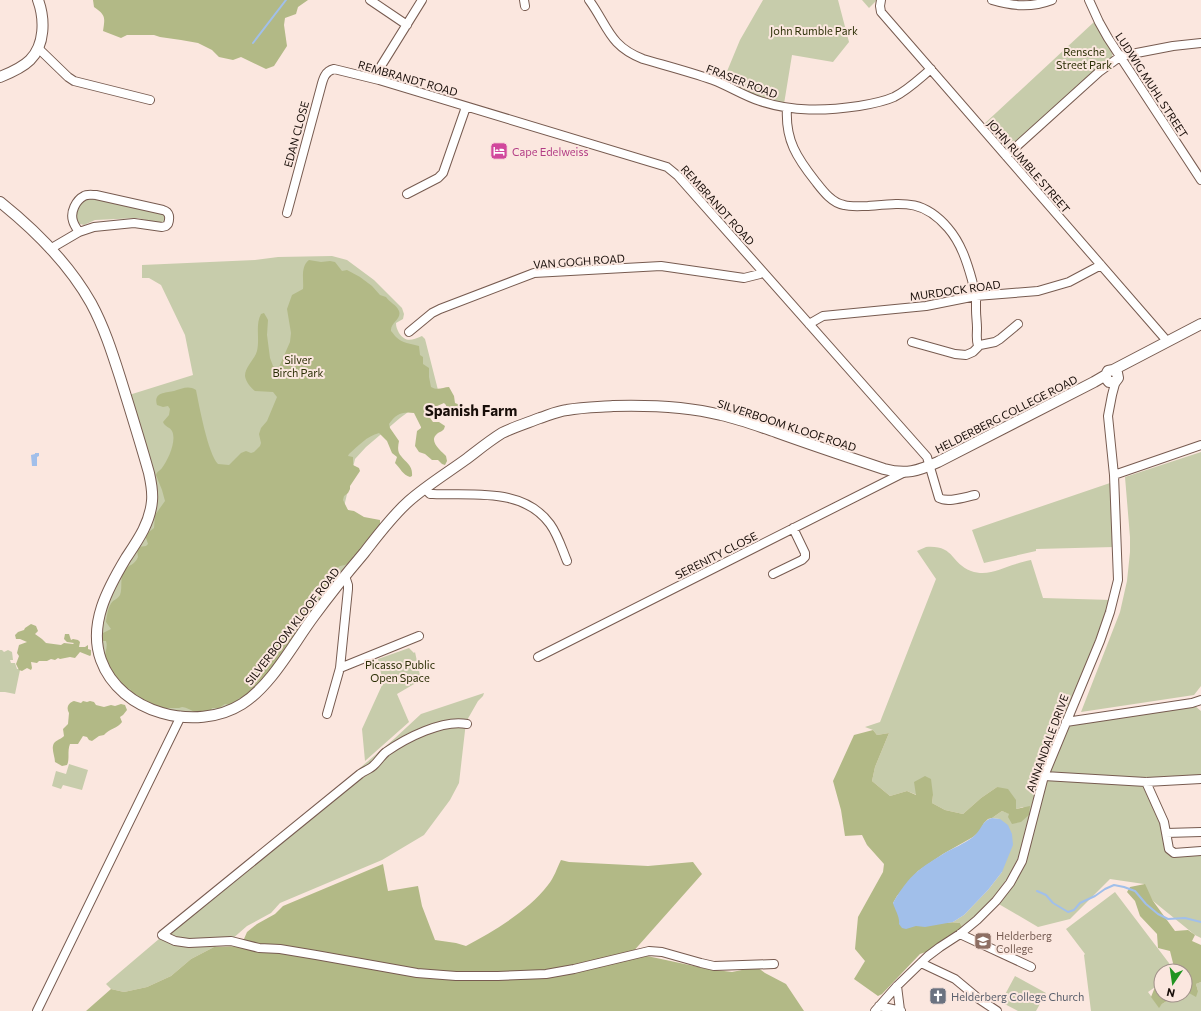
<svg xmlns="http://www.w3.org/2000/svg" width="1201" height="1011" viewBox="0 0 1201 1011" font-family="Commissioner,sans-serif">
	<rect width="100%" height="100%" fill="#fbe7df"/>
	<path fill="#c7ccab" d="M 763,0 L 838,0 L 849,42 L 833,62 L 792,55 L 784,104 L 755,96 L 723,81 L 740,40 Z
		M 862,0 L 877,0 L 869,8 Z
		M 1094,22 L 1113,50 L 1112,57 L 1009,148 L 1003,147 L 983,125 Z
		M 87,196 L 164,213 C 165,217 166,221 162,224 L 138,218 L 95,220 L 84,225 L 80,224 L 76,220 L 75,212 L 79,201 Z
		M 332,256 L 347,260 L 374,280 L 402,308 L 404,314 L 403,319 L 396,323 C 396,327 397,329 399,333 C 406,343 412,340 422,336 L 425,339 L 438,390 L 400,418 L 366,447 L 355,459 L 344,507 L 377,531 L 287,649 L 255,689 L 232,705 L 205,713 L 167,712 L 127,693 L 103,656 L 101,625 L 109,597 L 153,516 L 129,395 L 193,375 L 185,335 L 161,285 L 149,278 L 142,278 L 142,265 L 255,260 L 278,257 Z
		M 1201,452 L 1201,686 L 1194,695 L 1081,712 L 1120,612 L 1127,581 L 1130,552 L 1130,537 L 1125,477 Z
		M 1110,483 L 1114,547 L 1036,549 L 1036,551 L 984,563 L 972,530 Z
		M 926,547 C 955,545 950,563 971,571 C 988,577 1001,568 1016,564 C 1021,562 1026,561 1031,560 L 1043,598 L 1112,600 L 1032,806 L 1022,846 L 1019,856 L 1010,874 L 998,892 L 982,910 L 962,927 L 960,923 L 953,922 L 964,915 L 988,890 L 1002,872 L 1000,819 L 992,818 L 1002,811 L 1023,819 L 1029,815 L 1023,807 L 1016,809 L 997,787 L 981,798 L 963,814 L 945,810 L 932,803 L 933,795 L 917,795 L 907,791 L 890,796 L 872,781 L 875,767 L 889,733 L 877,735 L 873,730 L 865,727 L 880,722 L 936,579 L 917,551 Z
		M 409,648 L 414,653 L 415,652 L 421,680 L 397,694 L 409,722 L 365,761 L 362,729 L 383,683 L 378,659 Z
		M 0,650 L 2,650 L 4,652 L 8,650 L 12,652 L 13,660 L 10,660 L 11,663 L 15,663 L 17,669 L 19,669 L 20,670 L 15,694 L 5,692 L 0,692 Z
		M 484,693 L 483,696 L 478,701 L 466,722 L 459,783 L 450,800 L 424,835 L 382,860 L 280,903 L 271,913 L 247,926 L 231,940 L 214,947 L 191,959 L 171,976 L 147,987 L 124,992 L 111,989 L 106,984 L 394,739 L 421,714 Z
		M 1195,706 L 1201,711 L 1201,778 L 1146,780 L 1049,775 L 1069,725 L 1185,707 Z
		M 69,764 L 88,770 L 82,790 L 63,785 L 61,789 L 52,786 L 56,771 L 66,774 Z
		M 1046,779 L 1142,784 C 1157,795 1164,832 1168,851 L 1201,854 L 1201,938 L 1195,935 L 1153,901 L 1144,884 L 1110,879 L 1070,919 L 1038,927 L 997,903 L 1012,885 Z
		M 1115,892 L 1175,971 L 1161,971 L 1161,983 L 1148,992 L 1159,1007 L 1162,1004 L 1177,995 L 1185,995 L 1185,990 L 1187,989 L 1198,991 L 1196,984 L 1201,982 L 1201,1011 L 1091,1011 L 1084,955 L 1085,954 L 1066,929 Z
		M 1015,976 L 1046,993 L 1036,1011 L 1018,1011 L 1001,1002 Z"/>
	<path fill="#b2b986" d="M 93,0 L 308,0 L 298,7 L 296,14 L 285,18 L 284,25 L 287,46 L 274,66 L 266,69 L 241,57 L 233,60 L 219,57 L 212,50 L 198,43 L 181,40 L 160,37 L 154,35 L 127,35 L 121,38 L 103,31 C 105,18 106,15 94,7 Z
		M 309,260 L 321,262 L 330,261 L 335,262 L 342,271 L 347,270 L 360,277 L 372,286 L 380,295 L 386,297 C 389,302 397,305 399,311 C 402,319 390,323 391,331 C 393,333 394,335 396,337 C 402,343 411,344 419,346 L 420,355 L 423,357 L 423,364 L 429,368 L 429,377 L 431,387 C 438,391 443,387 449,387 L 454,396 L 455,403 C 461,405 465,407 464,414 C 460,414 460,413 457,412 C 454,411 450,412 447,411 L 446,405 L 444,403 L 437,406 L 428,415 L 433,422 L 439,422 L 445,426 L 444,429 C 442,432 438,432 436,435 C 429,442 442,452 446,456 L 447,461 L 445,465 L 442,464 L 438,460 L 432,460 L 425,454 L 419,452 L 415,446 L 417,431 L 421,428 L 421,427 L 414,413 C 402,411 396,414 389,424 L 390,428 L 399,441 C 398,446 397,452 401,456 C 406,463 413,465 412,476 L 410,477 C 403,475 400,468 395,463 L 397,457 L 392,453 L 387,441 L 379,433 C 367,436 358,446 349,454 L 348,456 L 353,457 L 353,465 L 359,468 L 360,471 L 350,486 L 350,489 L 348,493 L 344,496 L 343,500 L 348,510 L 354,511 L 364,517 L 380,520 L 380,523 L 379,529 L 370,536 L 368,542 L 360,548 L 357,554 L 353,556 L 352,560 L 345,565 L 340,566 L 336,569 L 335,579 L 334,580 L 332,576 L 329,577 C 329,581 329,584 329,587 C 327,595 317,590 311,591 L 311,593 L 317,598 L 317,601 L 312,606 C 312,612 309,616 305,621 L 302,621 L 298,623 L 299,628 L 298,631 L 286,646 L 277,662 L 274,666 L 270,668 L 269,675 L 264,676 C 262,682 256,687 251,691 C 248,693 247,696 244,698 L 239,698 L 237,704 L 231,705 L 225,704 L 219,708 L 212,708 L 210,712 L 198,714 C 195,712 186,707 182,707 C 181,707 180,708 179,708 C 175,708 165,708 162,708 L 147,702 L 143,699 L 139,698 L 137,695 L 132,693 L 130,689 L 121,686 L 120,680 C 114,676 105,665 105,658 C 105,652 108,647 106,641 L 103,641 L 102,638 L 103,633 L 111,629 L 106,622 C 107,615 108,606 113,601 C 116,599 118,598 120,595 C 123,587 119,578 125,570 C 129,564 134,566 138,557 L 137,550 L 138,547 L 146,546 L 148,544 L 145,535 L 154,528 L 155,515 L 165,501 L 162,490 L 156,475 C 157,471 160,471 162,468 C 168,460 177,441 172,431 C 170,427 165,427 163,422 L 169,415 L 170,409 L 168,406 L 163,407 L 157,405 C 153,392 166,393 174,391 C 182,389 188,385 196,390 C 199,405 208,454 218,464 L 229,465 L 241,453 L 246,451 L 251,453 L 254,452 L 260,446 L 261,443 L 259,434 L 261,428 L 267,421 L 277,397 L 273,392 L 255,391 C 250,387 246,382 245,376 C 245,367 255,359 257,351 C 260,338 255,325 261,314 L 264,313 L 267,318 L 268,320 L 267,335 L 270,358 L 273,366 L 277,369 L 279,367 L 290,342 L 291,333 L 287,309 L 292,295 L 303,289 C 304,280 300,267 309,260 Z
		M 31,624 L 36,626 L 38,631 L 35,634 L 42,639 L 46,643 L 61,645 L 64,643 L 73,644 L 74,643 L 67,642 L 64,639 L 65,634 L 69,634 L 71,640 L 73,639 L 78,640 L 80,642 L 79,647 L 85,647 L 88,645 L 88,649 L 91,650 L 91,655 L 90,656 L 80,652 L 75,658 L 70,657 L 60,659 L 58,658 L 55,660 L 51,659 L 47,661 L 39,661 L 37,663 L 31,662 L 32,668 L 31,670 L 27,668 L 22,671 L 19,670 L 16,664 L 19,656 L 17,653 L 19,645 L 27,642 L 20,639 L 16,639 L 15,635 L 18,632 L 24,630 L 25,628 Z
		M 74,701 L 81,703 L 83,701 L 87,702 L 90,701 L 94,702 L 96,705 L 104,707 L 111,705 L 115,706 L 121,704 L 125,705 L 127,710 L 123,715 L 120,717 L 122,722 C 118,728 109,729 104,735 L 99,736 L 92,741 L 89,740 L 87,737 L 83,736 L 78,744 L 70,744 C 67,751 70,759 67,765 L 62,766 L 55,762 C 55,756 50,747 55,742 C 59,739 61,739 64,736 L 63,729 L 68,724 L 69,713 C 66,708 68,703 74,701 Z
		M 873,730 L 877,735 L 889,733 L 875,767 L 872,781 L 890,796 L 907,791 L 916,795 L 914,782 L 925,776 L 931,779 L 933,795 L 932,803 L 945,810 L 963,814 L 981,798 L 997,787 L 1008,789 L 1016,800 L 1016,809 L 1030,806 L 1029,815 L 1021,822 L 1012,824 L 1008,817 L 1009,814 L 1002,811 L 992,818 L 988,819 L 984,823 L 980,831 L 973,837 L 943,854 L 918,871 L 897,896 L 893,903 L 916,926 C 931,927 946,920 960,923 L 962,927 L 940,947 L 920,954 L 882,994 L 878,996 L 854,979 L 865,961 L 855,949 L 858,917 L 883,872 L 884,864 L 867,845 L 862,835 L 845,836 L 841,810 L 833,781 L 854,735 Z
		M 561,860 L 569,862 L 648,866 L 693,862 L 702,874 L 631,954 L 631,959 L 647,956 L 708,969 L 732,972 L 757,967 L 765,973 L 786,984 L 804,1011 L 86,1011 L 111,989 L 124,992 L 147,987 L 171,976 L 191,959 L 214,947 L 241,946 L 247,932 L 257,924 L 275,914 L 283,906 L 383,864 L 388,891 L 418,886 L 422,906 L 435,940 L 456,943 L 466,946 C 495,930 527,912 548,885 C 554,878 557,868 561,860 Z
		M 1145,884 L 1153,901 L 1175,931 L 1188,930 L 1195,935 L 1192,941 L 1201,945 L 1201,982 L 1196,984 L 1198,991 L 1196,997 L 1189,993 L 1187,989 L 1185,990 L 1185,971 L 1175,971 L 1170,951 L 1158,948 L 1157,934 L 1140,916 L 1135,901 L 1127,892 L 1130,887 Z
		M 1161,986 L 1161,995 L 1177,995 L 1162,1004 L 1159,1008 L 1151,997 L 1155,987 Z"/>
	<path fill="#a1bfea" d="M 35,453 L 39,453 L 39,456 L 37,457 L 37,466 L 32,466 L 31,455 L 35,454 Z
		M 992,818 L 1000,819 L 1008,825 L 1012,834 L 1013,845 L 1002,872 L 988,890 L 964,915 L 953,922 L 925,927 L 916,926 L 906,929 L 902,928 L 899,924 C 900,917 895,910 893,903 C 899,892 908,879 918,871 C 925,865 935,859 943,854 C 953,848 964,844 973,837 C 981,831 982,820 992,818 Z"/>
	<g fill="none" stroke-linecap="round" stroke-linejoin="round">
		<path stroke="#a1bfea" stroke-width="2" d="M 253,43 L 286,0
			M 1037,891 L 1046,895 L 1053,903 L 1068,912 L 1074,910 L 1080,903 L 1095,896 L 1105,889 L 1114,885 L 1124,887 L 1135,891 L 1146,904 L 1158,914 L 1168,919 L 1185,918 L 1201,922"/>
		<defs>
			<path id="minor" d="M 370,0 L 407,25
				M 524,0 L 525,6
				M 589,0 C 608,26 609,46 643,59 C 667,66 690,72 713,80 C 729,86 744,96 760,101 C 793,112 825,111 859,106 C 871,104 883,102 894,97 C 908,90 919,79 931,69
				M 881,0 L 880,6 L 881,12 L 1167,341
				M 992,0 C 1012,6 1031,8 1052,0
				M 1089,0 L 1099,22 L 1108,38 L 1201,180
				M 38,48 L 68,77 L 74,81 L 150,100
				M 379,80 L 381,66 L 422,0
				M 787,108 C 785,140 797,158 816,182 C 823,191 832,203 844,205 C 851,207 860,206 868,206 C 903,203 923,199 948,228 C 961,243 967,262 972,280 C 973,286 976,292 976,298 C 976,302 976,306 976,310 C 976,316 977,322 977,328 C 977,335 976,340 978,346
				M 1006,156 L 1099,72 L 1121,56 L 1173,46 L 1201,43
				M 407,194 L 438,178 L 443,173 L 466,107
				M 287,213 L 321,87 C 323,79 325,71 334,69 L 379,80 L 667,167 L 678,176 L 927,457 L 939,498 C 948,503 965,497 975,495
				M 50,249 L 79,232 L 94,227 L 134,223 L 162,227 L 166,226 L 168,224 C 170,218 170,212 163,210 L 96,195 C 92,195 87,194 84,196 C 76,200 70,212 73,221 C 74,225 77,229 79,232
				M 809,324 L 823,316 L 926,306 L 976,296 L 1038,291 L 1069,282 L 1101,265
				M 409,332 L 432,313 L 440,309 L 534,273 L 661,266 L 744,278 L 760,274 L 763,272
				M 912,342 L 955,354 L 966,355 L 973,352 L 980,345 L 995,342 L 1000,339 L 1018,324
				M 1114,475 L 1201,445
				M 425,489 L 430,494 L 433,494 C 472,496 523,487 550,524 C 558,535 562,549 567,561
				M 773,574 L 802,560 L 805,557 L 805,553 L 793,528
				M 538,657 L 903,473
				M 340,668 L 419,636
				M 327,714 L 340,668 L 348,589 L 348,585 L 345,576
				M 1066,722 L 1192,703 L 1201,700
				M 467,724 C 443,719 406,738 386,752 C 381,756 378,762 373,766 C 370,769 364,771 360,774 L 162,935 L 175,941 L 189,943 L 231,941 L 259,948 L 280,949 L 316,955 L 417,973 L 456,976 L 498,976 L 546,974 L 574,969 L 649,951 L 662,952 L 701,963 L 714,966 L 774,964
				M 1044,776 L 1146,782 L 1201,779
				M 1146,782 L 1164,822 L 1169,849 L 1174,853 L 1201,851
				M 1166,833 L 1201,832
				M 960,934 L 1031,967
				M 921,963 L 955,979 L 979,999 L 997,1011
				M 897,986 L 900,1010
				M 879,1006 L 901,1011
				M 37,1011 L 181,716
				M 875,1011 L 897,986 L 928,956 L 940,947 L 960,934 L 977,920 L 996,901 L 1010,883 L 1022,861 L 1044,776 L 1100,641 L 1110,612 L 1118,580 L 1114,475 L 1108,416 L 1112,395 L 1116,380"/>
			<path id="tertiary" d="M 0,77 C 10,73 22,68 30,60 C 45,45 45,19 38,0
				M 0,202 C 35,230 69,264 91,303 C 104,327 112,352 120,377 C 130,409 140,441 149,473 C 151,482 153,491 152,501 C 150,523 138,540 126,558 C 108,588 88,624 101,660 C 120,713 196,733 242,704 C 272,685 293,644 314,616 C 330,594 347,573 364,553 C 378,535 392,516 409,501 C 426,486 447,473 465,460 C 477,451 489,441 502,433 C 514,427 527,423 540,418 C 549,415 558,411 567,410 C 582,407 598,407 613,406 C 649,405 685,406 721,415 C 740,419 758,426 776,432 C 812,445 848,457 884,469 C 906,475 918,471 938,462 L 1094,382 L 1106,375
				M 1113,370 L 1117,373 L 1118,378 L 1115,382 L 1109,382 L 1105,377 L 1108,371 L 1113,370 L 1201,324"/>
		</defs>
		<use href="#minor" stroke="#775b50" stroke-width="10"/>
		<use href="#tertiary" stroke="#775b50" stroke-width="12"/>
		<use href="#minor" stroke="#fff" stroke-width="8"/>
		<use href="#tertiary" stroke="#fff" stroke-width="10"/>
	</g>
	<defs>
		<symbol id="hotel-square" viewBox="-11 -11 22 22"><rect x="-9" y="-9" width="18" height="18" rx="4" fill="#d1479c" stroke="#fbe7df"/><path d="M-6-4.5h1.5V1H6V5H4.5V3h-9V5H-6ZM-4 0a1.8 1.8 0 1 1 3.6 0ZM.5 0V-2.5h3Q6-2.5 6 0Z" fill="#fff"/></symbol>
		<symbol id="university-square" viewBox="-11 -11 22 22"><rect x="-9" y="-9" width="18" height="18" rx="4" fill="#8d6e63" stroke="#fbe7df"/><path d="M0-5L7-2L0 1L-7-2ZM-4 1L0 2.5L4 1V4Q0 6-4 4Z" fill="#fff"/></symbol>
		<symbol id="church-square" viewBox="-11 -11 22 22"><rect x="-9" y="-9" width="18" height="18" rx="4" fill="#6b7280" stroke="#fbe7df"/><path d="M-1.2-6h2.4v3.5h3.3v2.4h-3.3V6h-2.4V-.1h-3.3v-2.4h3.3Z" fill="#fff"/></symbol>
	</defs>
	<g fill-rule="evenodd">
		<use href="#hotel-square" x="489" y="141" width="20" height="20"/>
		<use href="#university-square" x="973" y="931" width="20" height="20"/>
		<use href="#church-square" x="928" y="986" width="20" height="20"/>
	</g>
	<g text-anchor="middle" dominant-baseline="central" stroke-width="4" stroke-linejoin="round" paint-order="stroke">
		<g font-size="11" fill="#2b2f05" stroke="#fbe7df">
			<text x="814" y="30">John Rumble Park</text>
			<text x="1084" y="51">Rensche<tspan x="1084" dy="13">Street Park</tspan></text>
			<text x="298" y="359">Silver<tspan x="298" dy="13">Birch Park</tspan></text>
			<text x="400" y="664">Picasso Public<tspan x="400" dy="13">Open Space</tspan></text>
		</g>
		<g font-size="11" fill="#180e09" stroke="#fbe7df">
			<text transform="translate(408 78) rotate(16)">REMBRANDT ROAD</text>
			<text transform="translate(742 81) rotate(21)">FRASER ROAD</text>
			<text transform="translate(1152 85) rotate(57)">LUDWIG MUHL STREET</text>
			<text transform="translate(296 134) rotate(-75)">EDAN CLOSE</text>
			<text transform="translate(1029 166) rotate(49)">JOHN RUMBLE STREET</text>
			<text transform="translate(718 205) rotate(48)">REMBRANDT ROAD</text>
			<text transform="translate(579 261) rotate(-4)">VAN GOGH ROAD</text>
			<text transform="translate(955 290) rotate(-8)">MURDOCK ROAD</text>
			<text transform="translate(1006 414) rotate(-27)">HELDERBERG COLLEGE ROAD</text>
			<text transform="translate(787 425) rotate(18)">SILVERBOOM KLOOF ROAD</text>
			<text transform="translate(716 555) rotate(-27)">SERENITY CLOSE</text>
			<text transform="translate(292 626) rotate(-52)">SILVERBOOM KLOOF ROAD</text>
			<text transform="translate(1047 743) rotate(-70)">ANNANDALE DRIVE</text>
		</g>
		<g font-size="11" fill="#b23c85" stroke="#fbe7df" text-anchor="start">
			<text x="512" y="151">Cape Edelweiss</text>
		</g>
		<g font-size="11" fill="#785e54" stroke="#fbe7df" text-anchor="start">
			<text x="996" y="935">Helderberg<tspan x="996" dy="13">College</tspan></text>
		</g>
		<g font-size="11" fill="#5b616d" stroke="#fbe7df" text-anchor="start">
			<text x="951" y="996">Helderberg College Church</text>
		</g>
		<g font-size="15" font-weight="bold" fill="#180e09" stroke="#fbe7df">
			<text x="471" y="410">Spanish Farm</text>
		</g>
	</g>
	<g transform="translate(1173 983) rotate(193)"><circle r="19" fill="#fbe7df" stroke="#a09089"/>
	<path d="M0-3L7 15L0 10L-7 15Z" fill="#219421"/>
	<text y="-6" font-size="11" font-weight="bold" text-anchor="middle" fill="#180e09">N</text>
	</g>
</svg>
